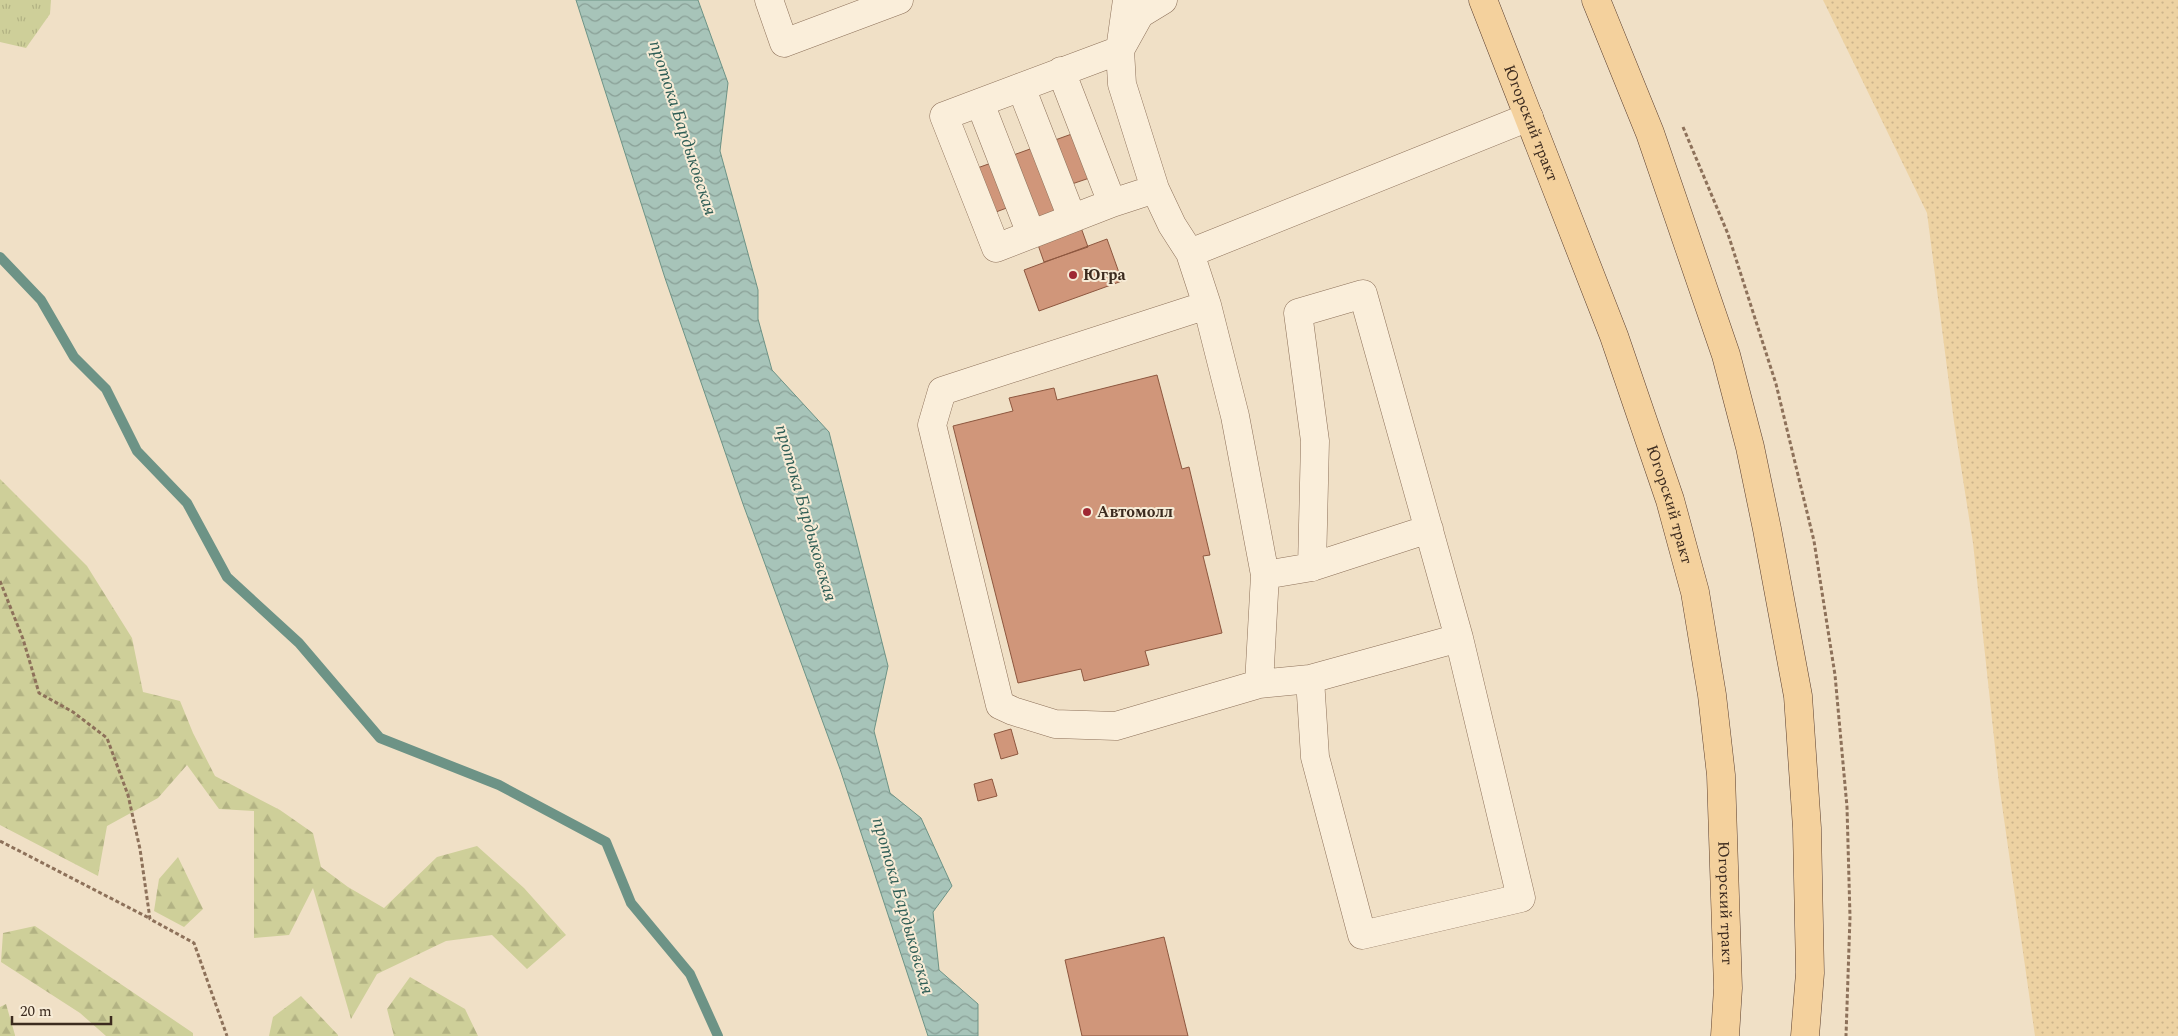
<svg xmlns="http://www.w3.org/2000/svg" width="2178" height="1036" viewBox="0 0 2178 1036" font-family="Spectral,serif">
	<defs>
		<pattern id="grass-tufts" width="24" height="20" patternUnits="userSpaceOnUse" patternTransform="scale(1.25)"><rect width="24" height="20" fill="#cecf99"/><path d="M3 7l-1-3M5 7V3M7 7l1-3M15 17l-1-3M17 17v-4M19 17l1-3" fill="none" stroke="#b2b283"/></pattern>
		<pattern id="forest-firs" width="22" height="20" patternUnits="userSpaceOnUse" patternTransform="scale(1.25)"><rect width="22" height="20" fill="#cecf99"/><path d="M5 1l3.5 6h-7zM16 11l3.5 6h-7z" fill="#b2b283"/></pattern>
		<pattern id="sand-dots" width="8" height="8" patternUnits="userSpaceOnUse" patternTransform="scale(1.25)"><rect width="8" height="8" fill="#edd2a2"/><path d="M2 2h.1M6 6h.1" fill="none" stroke="#ccb48b" stroke-width="1.8" stroke-linecap="round"/></pattern>
		<pattern id="water-waves" width="16" height="10" patternUnits="userSpaceOnUse" patternTransform="scale(1.25)"><rect width="16" height="10" fill="#a7c4b9"/><path d="M0 5q4-4 8 0t8 0" fill="none" stroke="#899f96"/></pattern>
	</defs>
	<rect width="100%" height="100%" fill="#f0e0c6"/>
	<path fill="url(#grass-tufts)" d="M 0,0 L 51,0 L 50,14 L 26,48 L 0,42 Z"/>
	<path fill="url(#forest-firs)" d="M 0,479 L 87,566 L 132,638 L 143,692 L 180,701 L 193,733 L 215,776 L 280,810 L 313,833 L 321,867 L 348,887 L 384,908 L 437,857 L 477,846 L 524,888 L 566,935 L 527,969 L 492,935 L 446,941 L 377,974 L 351,1019 L 313,888 L 289,935 L 254,938 L 254,811 L 219,809 L 187,765 L 158,798 L 107,826 L 98,876 L 0,825 Z
		M 178,857 L 203,909 L 184,927 L 154,911 L 159,879 Z
		M 35,926 L 193,1033 L 193,1036 L 106,1036 L 80,1013 L 1,962 L 3,933 Z
		M 410,977 L 465,1009 L 478,1036 L 394,1036 L 387,1009 Z
		M 301,996 L 338,1035 L 338,1036 L 269,1036 L 273,1017 Z
		M 6,1004 L 15,1035 L 15,1036 L 0,1036 L 0,1007 Z"/>
	<path fill="url(#sand-dots)" d="M 1823,0 L 2178,0 L 2178,1036 L 2035,1036 L 1999,784 L 1973,543 L 1954,422 L 1927,213 Z"/>
	<path fill="url(#water-waves)" stroke="#6d9386" d="M 576,0 L 698,0 L 728,83 L 720,151 L 758,290 L 758,319 L 772,370 L 829,432 L 888,666 L 874,731 L 890,793 L 921,818 L 952,886 L 933,912 L 939,970 L 978,1004 L 978,1036 L 928,1036 L 840,769 L 743,504 L 665,278 Z"/>
	<g fill="none" stroke-linecap="round" stroke-linejoin="round">
		<path stroke="#6d9386" stroke-width="10" d="M 0,257 L 41,300 L 74,357 L 106,389 L 137,451 L 187,503 L 227,577 L 299,643 L 380,738 L 499,785 L 606,842 L 631,903 L 690,974 L 718,1036"/>
	</g>
	<path fill="#d0967a" stroke="#8d573f" d="M 1094,126 L 1110,171 L 1066,186 L 1088,247 L 1044,262 L 1023,202 L 985,216 L 969,171 Z
		M 1107,239 L 1122,281 L 1039,311 L 1024,270 Z
		M 1157,375 L 1182,469 L 1189,467 L 1210,555 L 1203,556 L 1222,633 L 1145,651 L 1149,665 L 1084,681 L 1081,669 L 1018,683 L 953,426 L 1013,411 L 1009,398 L 1054,388 L 1057,400 Z
		M 1011,729 L 1018,754 L 1001,759 L 994,734 Z
		M 992,779 L 997,796 L 978,801 L 974,784 Z
		M 1164,937 L 1188,1036 L 1082,1036 L 1065,960 Z"/>
	<g fill="none" stroke-linecap="round" stroke-linejoin="round">
		<defs>
			<path id="minor" d="M 769,0 L 784,43 L 899,0
				M 1127,0 L 1120,50 L 1122,84 L 1155,189 L 1172,225 L 1190,253 L 1207,305 L 1235,416 L 1265,575 L 1259,684
				M 1061,71 L 1112,203
				M 1021,87 L 1072,218
				M 980,103 L 1031,234
				M 1155,189 L 1112,203 L 996,248 L 944,116 L 1120,50 L 1140,14 L 1163,0
				M 1190,253 L 1529,117
				M 1207,305 L 942,391 L 932,425 L 1000,705 L 1013,711 L 1055,724 L 1116,726 L 1259,684 L 1310,679 L 1459,638
				M 1265,575 L 1312,567 L 1429,529
				M 1310,679 L 1315,757 L 1362,935 L 1521,898 L 1459,638 L 1363,294 L 1298,313 L 1315,441 L 1312,567"/>
			<g id="major">
				<path id="s1" d="M 1483,0 L 1614,336 L 1670,500 L 1695,592 L 1712,695 L 1721,775 L 1728,988 L 1725,1036"/>
				<path d="M 1596,0 L 1650,133 L 1726,355 L 1750,447 L 1767,529 L 1798,696 L 1807,828 L 1810,973 L 1805,1036"/>
			</g>
		</defs>
		<use href="#minor" stroke="#8d715a" stroke-width="29"/>
		<use href="#major" stroke="#5b3f2f" stroke-width="29"/>
		<path stroke="#8d715a" stroke-width="3" stroke-dasharray="4 2.5" stroke-linecap="butt" d="M 1683,127 L 1728,234 L 1776,384 L 1814,541 L 1835,675 L 1847,807 L 1850,917 L 1846,1036
			M 0,581 L 23,639 L 39,693 L 73,712 L 107,738 L 128,795 L 140,849 L 150,919 L 194,943 L 227,1036
			M 0,841 L 149,918"/>
		<use href="#minor" stroke="#faeeda" stroke-width="28"/>
		<use href="#major" stroke="#f4d19d" stroke-width="28"/>
	</g>
	<g fill="#9f2833" stroke="#f7ebd6" stroke-width="2">
		<circle cx="1073" cy="275" r="5"/>
		<circle cx="1087" cy="512" r="5"/>
	</g>
	<g text-anchor="middle" dominant-baseline="central" stroke-width="4" stroke-linejoin="round" paint-order="stroke">
		<g font-size="16" fill="#3c2b1f" stroke="#f7ebd6">
			<text stroke="none"><textPath href="#s1" startOffset="132">Югорский тракт</textPath></text>
			<text stroke="none"><textPath href="#s1" startOffset="538">Югорский тракт</textPath></text>
			<text stroke="none"><textPath href="#s1" startOffset="942">Югорский тракт</textPath></text>
		</g>
		<g font-size="16" font-weight="bold" fill="#3c2b1f" stroke="#f7ebd6" text-anchor="start">
			<text x="1083" y="275">Югра</text>
			<text x="1097" y="512">Автомолл</text>
		</g>
		<g font-size="18" font-style="italic" fill="#2e5d55" stroke="#f7ebd6">
			<text transform="translate(683 128) rotate(72)">протока Бардыковская</text>
			<text transform="translate(806 513) rotate(74)">протока Бардыковская</text>
			<text transform="translate(903 906) rotate(74)">протока Бардыковская</text>
		</g>
	</g>
	<path d="M12 1016v8h99v-8" fill="none" stroke="#3c2b1f" stroke-width="2.5"/>
	<text x="20" y="1016" font-size="15" fill="#3c2b1f" stroke="#f7ebd6" stroke-width="4" paint-order="stroke">20 m</text>
</svg>
